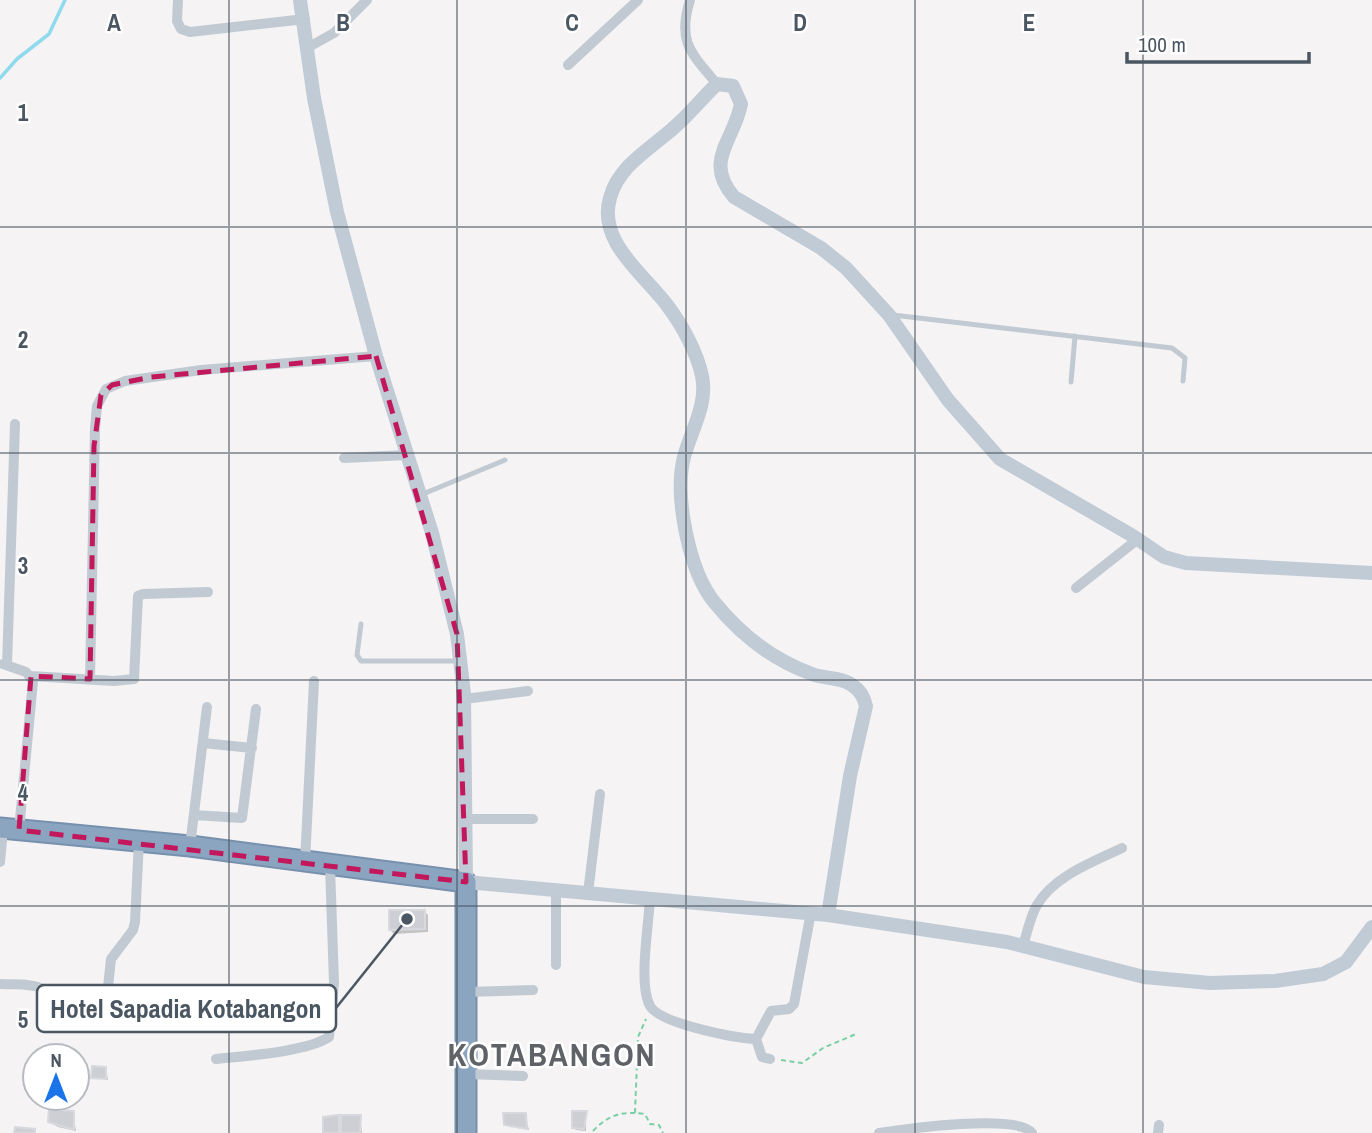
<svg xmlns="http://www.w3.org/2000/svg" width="1372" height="1133" viewBox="0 0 1372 1133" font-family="'Archivo Narrow',sans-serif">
	<rect width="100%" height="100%" fill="#f5f3f3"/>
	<path fill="#0003" d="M 424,911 L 428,915 L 428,932 L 394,934 L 390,930 Z
		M 106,1069 L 108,1080 L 93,1077 Z
		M 73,1112 L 76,1131 L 58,1127 L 50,1122 Z
		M 586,1112 L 586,1131 L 576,1130 L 573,1127 Z
		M 525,1115 L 529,1130 L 505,1124 Z
		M 338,1117 L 343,1122 L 360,1117 L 362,1133 L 325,1133 Z"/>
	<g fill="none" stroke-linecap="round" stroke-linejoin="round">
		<path stroke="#90daee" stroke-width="3.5" d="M 0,78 L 17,59 L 49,34 L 65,0"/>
	</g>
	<path fill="#cdcfd5" stroke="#d7d9de" stroke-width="2" d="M 389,910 L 425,910 L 425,929 L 389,930 Z
		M 92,1066 L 106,1067 L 106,1079 L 91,1078 Z
		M 49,1109 L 74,1111 L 74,1130 L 48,1122 Z
		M 572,1111 L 587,1111 L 584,1129 L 572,1128 Z
		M 503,1113 L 526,1113 L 527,1129 L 504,1125 Z
		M 339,1115 L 339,1133 L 323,1133 L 323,1117 Z
		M 341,1115 L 361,1115 L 360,1133 L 341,1133 Z
		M 15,1127 L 35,1129 L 35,1133 L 14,1133 Z"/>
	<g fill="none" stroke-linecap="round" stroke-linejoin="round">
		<defs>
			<path id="highway" d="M 0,828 L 190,846 L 466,882 L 466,1133"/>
		</defs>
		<use href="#highway" stroke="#7690ad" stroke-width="23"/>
		<path stroke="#7ad0a6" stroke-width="2" stroke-dasharray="5 3.5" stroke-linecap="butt" d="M 781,1060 L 802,1063 L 823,1048 L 856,1034
			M 635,1113 L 638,1037 L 646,1019
			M 593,1131 C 609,1114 623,1111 645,1114 L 650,1124 L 659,1125 L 663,1133"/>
		<path stroke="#c1cad2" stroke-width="5" d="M 893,315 L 1172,348 L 1185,358 L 1183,381
			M 1071,382 L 1075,336
			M 423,494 L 505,460
			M 361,624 L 357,655 L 361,661 L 459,661"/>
		<path stroke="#c1cad2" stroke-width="10" d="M 178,0 L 177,21 L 181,29 L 190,32 L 305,19
			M 690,0 C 677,42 691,53 717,84
			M 307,48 L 334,33 L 367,0
			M 568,65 L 638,0
			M 344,458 L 407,455
			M 1076,588 L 1138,539
			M 3,664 L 26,672 L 33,681 L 19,830
			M 7,665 L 15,424
			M 31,676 L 114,681 L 134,679 L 138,596 L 143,594 L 208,592
			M 90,679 L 95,428 L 97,406 L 106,389 L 125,381 L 201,370 L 376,356
			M 464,699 L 528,691
			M 203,743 L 252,748
			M 194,815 L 242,818 L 256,709
			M 465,819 L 533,819
			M 190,846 L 207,707
			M 0,862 L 3,829
			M 305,862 L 314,681
			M 556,890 L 556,965
			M 588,893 L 600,794
			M 650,898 C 649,924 638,984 650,1006 C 661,1024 735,1038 756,1039
			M 1023,946 C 1027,933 1030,917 1037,905 C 1054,876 1093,862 1122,848
			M 0,984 C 13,985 32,983 44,989 C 64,1000 78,1030 105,1015 L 111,959 L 133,930 L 135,922 L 139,841
			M 465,992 L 533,990
			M 216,1059 C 245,1056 306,1052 329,1037 L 334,983 L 330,866
			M 770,1059 L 762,1057 L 756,1039 L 771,1011 L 789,1009 L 794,1004 L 811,912
			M 466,1074 L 523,1076
			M 879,1133 C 906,1129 1019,1113 1032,1133
			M 1158,1133 L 1159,1125"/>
		<path stroke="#c1cbd6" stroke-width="14" d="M 300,0 L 314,98 L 337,212 L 376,356 L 432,533 L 457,634 L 464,694 L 466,882 L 828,915
			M 1372,573 L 1186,563 L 1164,557 L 1133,536 L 1000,459 L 948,400 L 889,315 L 846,268 L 821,248 L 734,197 C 703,161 734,141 741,104 L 733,86 L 717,84 C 704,96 693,110 680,122 C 656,146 619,163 610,198 C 597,242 645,275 667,305 C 682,325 697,352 702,376 C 708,405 691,430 684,457 C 674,496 689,572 715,603 C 741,635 773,660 812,674 C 825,679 841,677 852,685 C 860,690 864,697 866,706 L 850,776 L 828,915 L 1007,942 L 1144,977 L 1210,983 L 1275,981 L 1323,974 L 1346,962 L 1372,927"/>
		<use href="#highway" stroke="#8ba5c1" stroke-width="19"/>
	</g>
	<path fill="none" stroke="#c2185b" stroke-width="5" stroke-dasharray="14 9" stroke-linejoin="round" d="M 376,356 L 457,634 L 466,882 L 19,830 L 31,676 L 90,679 L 94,446 L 101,395 L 112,385 L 151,377 Z"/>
	<path fill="none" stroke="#4a5661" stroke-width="2" stroke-opacity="0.55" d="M 229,0 L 229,1133M 457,0 L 457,1133M 686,0 L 686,1133M 915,0 L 915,1133M 1143,0 L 1143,1133M 0,227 L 1372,227M 0,453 L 1372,453M 0,680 L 1372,680M 0,906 L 1372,906"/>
	<g text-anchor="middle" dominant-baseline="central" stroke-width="5" stroke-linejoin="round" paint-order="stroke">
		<g font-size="32" font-weight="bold" letter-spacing="2" fill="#5f6368" stroke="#fff">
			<text x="552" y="1054">KOTABANGON</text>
		</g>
	</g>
	<g font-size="23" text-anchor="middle" font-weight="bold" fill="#4a5661" stroke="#fff" stroke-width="5" stroke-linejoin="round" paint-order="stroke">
		<text x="114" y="31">A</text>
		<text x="343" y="31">B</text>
		<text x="572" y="31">C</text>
		<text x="800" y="31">D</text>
		<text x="1029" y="31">E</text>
		<text x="23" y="121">1</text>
		<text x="23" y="348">2</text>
		<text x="23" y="574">3</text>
		<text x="23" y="801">4</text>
		<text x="23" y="1028">5</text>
	</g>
	<path fill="none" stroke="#4a5661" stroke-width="2.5" d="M407 919L336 1008"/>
	<circle fill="#4a5661" stroke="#fff" stroke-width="2.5" cx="407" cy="919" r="7"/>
	<rect fill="#fff" stroke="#4a5661" stroke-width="2.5" x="37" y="985" width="299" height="47" rx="7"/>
	<g font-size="26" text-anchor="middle" font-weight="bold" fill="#4a5661">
		<text x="186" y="1018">Hotel Sapadia Kotabangon</text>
	</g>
	<g transform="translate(56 1077)"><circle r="33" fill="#ffffff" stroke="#b7bbc0" stroke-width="2"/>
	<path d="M0-5L12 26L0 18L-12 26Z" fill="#1a73e8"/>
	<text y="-10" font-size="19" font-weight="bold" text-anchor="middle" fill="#4a5661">N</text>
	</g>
	<path d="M1127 52v10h182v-10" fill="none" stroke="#4a5661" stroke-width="3.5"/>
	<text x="1138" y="52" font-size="21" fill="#4a5661" stroke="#ffffff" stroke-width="5" paint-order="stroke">100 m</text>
</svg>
